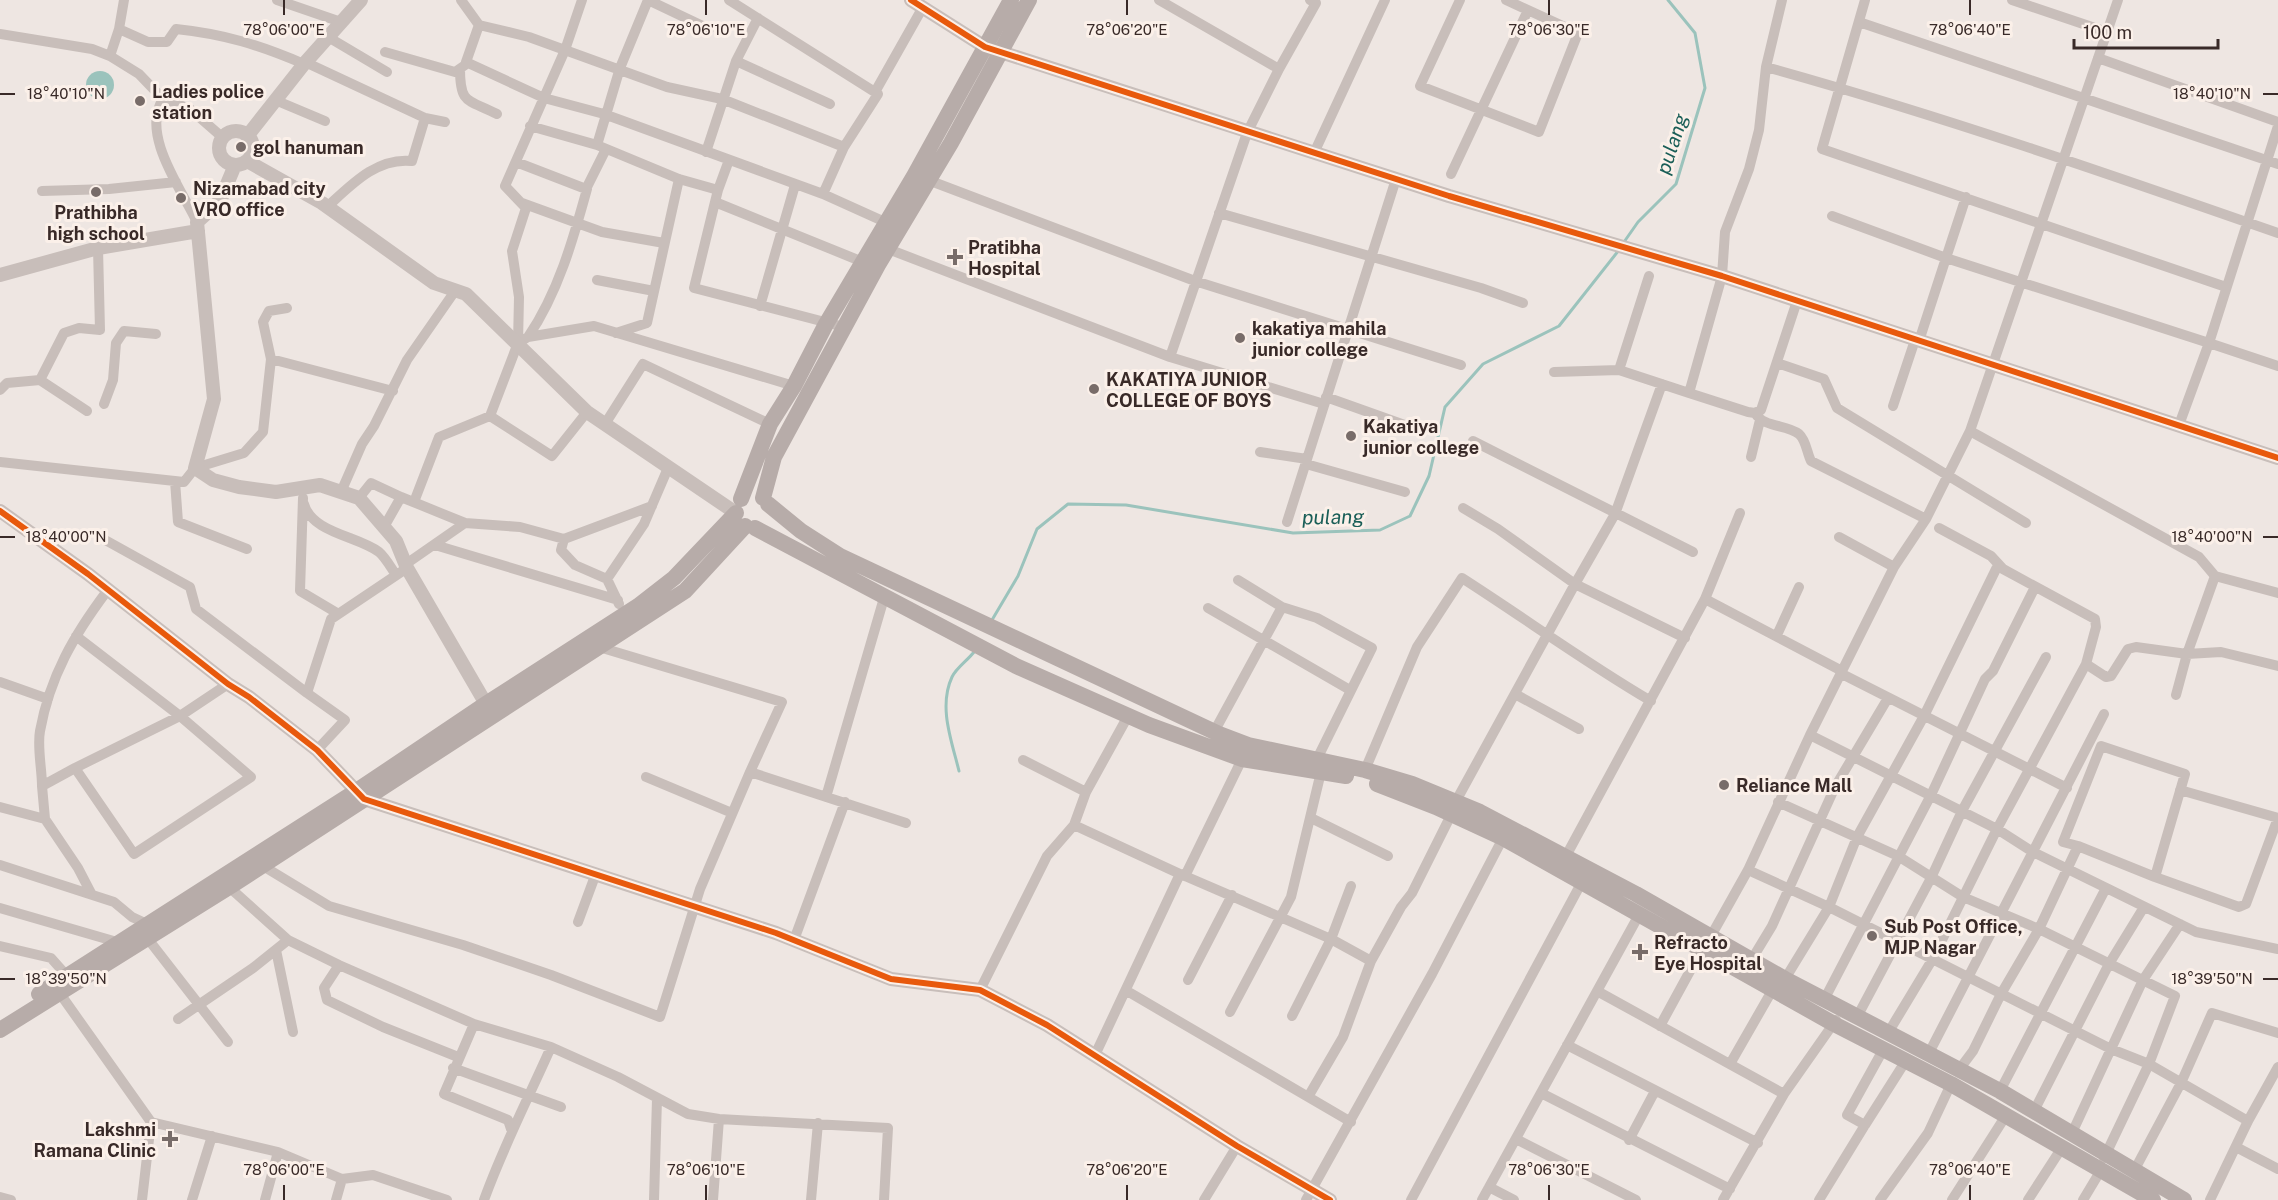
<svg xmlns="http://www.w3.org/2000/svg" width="2278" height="1200" viewBox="0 0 2278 1200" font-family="'Public Sans',sans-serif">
	<rect width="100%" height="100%" fill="#eee6e2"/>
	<path fill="#9bc3bc" d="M86 85a14 14 0 1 1 28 0a14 14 0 1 1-28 0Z"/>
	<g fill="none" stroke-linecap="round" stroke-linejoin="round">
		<path stroke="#9bc3bc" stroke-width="3" d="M 1624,242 L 1638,222 L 1676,184 L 1705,88 L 1695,33 L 1668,0
			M 992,620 L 1018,576 L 1037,529 L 1068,504 L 1126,505 L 1293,533 L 1380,530 L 1410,516 L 1429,476 L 1445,407 L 1483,364 L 1559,326 L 1619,250
			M 959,771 C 952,742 938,707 952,677 C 956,668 968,660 974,652"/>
		<path stroke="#c8beba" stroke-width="10" d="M 277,0 L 341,22
			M 461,0 L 479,25 L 529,37 L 667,87 L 722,99 L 844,147 L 878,94 L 729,0
			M 648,0 L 709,29
			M 1159,0 L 1279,69 L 1316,3 L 1310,0
			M 1460,0 L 1420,86 L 1539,132 L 1578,33 L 1506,0
			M 1865,0 L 1822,149 L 2226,287
			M 2012,0 L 2107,32
			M 1859,22 L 2278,164
			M 479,25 L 466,62 L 544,98 L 604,114 L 823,194 L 885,222
			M 119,29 L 124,0
			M 0,34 L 92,49 L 110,56 L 139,74 L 163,99 L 190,109 L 222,137
			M 328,37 L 387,72
			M 385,52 L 455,72 L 468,63
			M 110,56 L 119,29 L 148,42 L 167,42 L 176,29 C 224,34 260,45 304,64
			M 2098,58 L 2278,122
			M 736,61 L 830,104
			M 305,62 L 425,118
			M 1766,67 C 1939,115 2109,174 2278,233
			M 460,69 C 460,105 468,99 497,114
			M 875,92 L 923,7
			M 163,99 C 140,134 182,190 197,222
			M 275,100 L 325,121
			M 530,126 L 597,145 L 679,179 L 718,190 L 715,202 L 863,262
			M 2278,126 L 2209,343 L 2278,366
			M 597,145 L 620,68 L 648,0
			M 706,152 L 736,61 L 758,18
			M 1314,153 L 1385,0
			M 516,162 L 586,189 L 606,149
			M 1451,174 L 1528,10
			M 928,180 L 1195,281 L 1461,365
			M 718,190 L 729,160
			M 42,191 L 109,189 L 176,182
			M 823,194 L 844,147
			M 715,202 L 694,288 L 844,327
			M 522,203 L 602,232 L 664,243
			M 327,207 C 351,185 377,157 412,161 L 425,118 L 445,122
			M 1219,213 L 1481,288 L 1523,303
			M 1832,216 L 1946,258 L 1966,197
			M 888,249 L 1170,357 L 1324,404
			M 597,280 L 654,291
			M 760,306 L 795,185
			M 616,333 L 647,323 L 679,179
			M 528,337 C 558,293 573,240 587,189
			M 1919,341 L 1946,258 L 2209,343 L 2179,425
			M 518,343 L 528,337 L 594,326 L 794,386
			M 1170,357 L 1247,133 L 1279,69
			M 271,359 L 263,322 L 269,311 L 287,308
			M 1777,363 L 1824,379 L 1837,408 L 2026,523
			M 1619,370 L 1689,393 L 1722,276 L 1725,232 L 1749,169 L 1759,130 L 1766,67 L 1782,0
			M 1554,372 L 1619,370 L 1649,276
			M 40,380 L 87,411
			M 0,390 L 7,383 L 40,380 L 64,333 L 79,328 L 100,330 L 98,248
			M 1689,393 L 1748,412 L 1755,413 L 1761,410 L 1797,301
			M 1326,397 L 1413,428
			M 104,404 L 113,380 L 116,343 L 124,331 L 156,334
			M 1893,406 L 1915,340
			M 1755,413 C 1764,428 1786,424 1799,434 C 1806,440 1807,453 1811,461 L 1926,519
			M 490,416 L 518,343 L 519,297 L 512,251 L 526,208 L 505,186 L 565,50 L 582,0
			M 605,424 L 643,364 L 770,424
			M 1970,431 L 2199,557 L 2215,576 L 2187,654 L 2176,695
			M 1473,441 L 1693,552
			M 1260,452 L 1307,459
			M 1751,457 L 1760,420
			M 0,462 L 184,482 L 195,468 L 244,453 L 263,432 L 271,359 L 393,391
			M 1306,464 L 1405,492
			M 175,481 L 178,522 L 247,549
			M 341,492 L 362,444 L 374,426 L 407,360 L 455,291
			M 303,498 L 300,591 L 337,613
			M 359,498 L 371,483 L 401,497
			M 414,502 L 439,437 L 490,416 L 552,456 L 587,412
			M 304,504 C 312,533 358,536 379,552 C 386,558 391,568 396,575
			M 1463,508 L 1498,529 L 1575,584 L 1615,514 L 1662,384
			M 1287,522 L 1396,179
			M 384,527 L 401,497 L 465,523
			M 1839,537 L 1894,567
			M 107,541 L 190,587 L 196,609 L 307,693 L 331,619 L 407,568
			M 435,545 L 618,600
			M 406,564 L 465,523 L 520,527 L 564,539
			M 2215,576 L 2278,593
			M 607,579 L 575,565 L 561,550 L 564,539 L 652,506
			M 1238,580 L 1282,607 L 1317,618 L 1372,648 L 1317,759
			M 1705,599 L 1740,513
			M 619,604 L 607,579 L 644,524 L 668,468
			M 1208,608 L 1350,690
			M 1777,635 L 1799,587
			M 76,636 L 180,716 L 251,777 L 134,854 L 75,768 L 180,716 L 228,684
			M 599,647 L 782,702 L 750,772 L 906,823
			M 2086,664 L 2106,677 L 2111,676 L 2128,649 L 2136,647 L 2187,654 L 2221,652 L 2278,666
			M 1842,674 L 2067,788
			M 0,682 L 48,699
			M 307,693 L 345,720 L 317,750
			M 1515,694 L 1579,729
			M 1214,732 L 1282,607
			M 1810,735 L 1997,829 L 2033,852 L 2196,932 L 2278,949
			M 1023,760 L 1086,792 L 1128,716
			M 75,768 L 42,786 C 42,769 37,747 40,731 C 50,676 74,635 107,591
			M 1365,770 L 1417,647 L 1462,578 C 1526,619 1586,663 1651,701
			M 646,777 L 732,813
			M 42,786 L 45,819
			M 1086,792 L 1074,825 L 1180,874
			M 826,797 L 884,598
			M 1456,801 L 1575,584 L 1685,638
			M 1778,802 L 1898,856 L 1963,897 L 2039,929 L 2175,996 L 2149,1064 L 2104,1158
			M 0,807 L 45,819 L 78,868 L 91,893
			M 1311,818 L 1388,856
			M 1566,856 L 1705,599 L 1842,671
			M 0,865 L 114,902 L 132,917 L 147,924
			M 263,866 L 329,906 L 463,945 L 551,975 L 660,1017 L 700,889 L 750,772
			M 1748,870 L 1829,907 L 2111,1049 L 2149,1064 L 2248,1121
			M 1185,876 L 1331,939 L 1371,961
			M 2155,877 L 2239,907 L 2246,904 L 2278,818 L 2180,790
			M 229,887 L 288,940 L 339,965 L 474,1024 L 551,1047 L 618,1077 L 688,1114 L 719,1119 L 888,1128 L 884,1200
			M 0,908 L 117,942
			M 578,922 L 595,876
			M 1711,936 L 1748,870 L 1810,735 L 1894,567 L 1926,519 L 1970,431 L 2118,0
			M 148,939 L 228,1042
			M 794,940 L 845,802
			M 0,946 L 51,958 L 67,976
			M 276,950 L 293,1032
			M 1752,959 L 1772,926 L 1835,787 L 1888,698
			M 339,965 L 324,988 L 327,1000 L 383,1027 L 458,1057
			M 1785,979 L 1829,907 L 1857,837 L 1924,716 L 1998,565
			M 1188,980 L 1232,895
			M 56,988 L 151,1122 L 142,1200
			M 980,990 L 1047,856 L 1074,825
			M 1127,991 L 1351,1122
			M 1597,991 L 1784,1094
			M 1824,1000 L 1931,795 L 1985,679 L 1993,671 L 2035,587
			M 1230,1012 L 1291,897 L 1321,772
			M 1292,1016 L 1331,939 L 1351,886
			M 1857,1017 L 1931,878 L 1962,811 L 2046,657
			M 178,1019 L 253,968 L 288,940
			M 474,1024 L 444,1094 L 508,1120 L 511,1129
			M 1660,1026 L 1702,949
			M 1888,1033 L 1932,960 L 1997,829 L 2086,664 L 2096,627 L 2095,619 L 2003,569 L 1991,556 L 1939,528
			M 1567,1045 L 1758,1143
			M 1929,1053 L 2104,714
			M 1095,1055 L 1180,874 L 1185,876 L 1245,753
			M 1730,1064 L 1773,989
			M 453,1068 L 561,1107
			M 1958,1071 L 1973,1051 L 2001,994 L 2039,929 L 2078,846 L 2063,842 L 2101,746 L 2185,774 L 2155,877 L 2078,846
			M 2000,1091 L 2106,888
			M 1541,1093 L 1730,1189
			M 1308,1097 L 1343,1037 L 1371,961 L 1401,907 L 1412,893 L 1452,813
			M 2034,1111 L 2109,964 L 2144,907
			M 151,1122 L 278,1152 L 265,1200
			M 1865,1125 L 1905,1062
			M 2072,1133 L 2143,980 L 2180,924
			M 1516,1139 L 1636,1200
			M 1629,1140 L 1655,1091
			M 2236,1147 L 2278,1169
			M 278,1152 L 342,1179 L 336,1200
			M 2134,1171 L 2181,1083 L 2212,1013 L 2278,1033
			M 342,1179 L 373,1175 L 447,1200
			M 1489,1187 L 1514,1200
			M 0,1197 L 11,1200
			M 192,1200 L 212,1136
			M 484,1200 C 503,1147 528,1099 551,1047
			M 654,1200 L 657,1099
			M 713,1200 L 719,1119
			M 811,1200 L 818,1123
			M 1204,1200 L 1237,1146
			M 1306,1200 L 1432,974 L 1503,838
			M 1411,1200 L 1584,878
			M 1482,1200 L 1640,913
			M 1723,1200 L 1784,1094 L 1836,1020
			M 1819,1200 L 1865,1125 L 1847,1115 L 1883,1050
			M 1880,1200 L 1928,1133 L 1951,1084
			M 1952,1200 L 2005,1117
			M 2028,1200 L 2061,1149
			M 2083,1200 L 2101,1170
			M 2210,1200 L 2248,1121 L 2278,1067"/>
		<path stroke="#c8beba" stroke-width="14" d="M 911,0 L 985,47 L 1449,196 L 1722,276 L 2278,458
			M219 148a17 17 0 1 1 34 0a17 17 0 1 1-34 0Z
			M 248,135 L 304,64 L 361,0
			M 247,161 L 322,203 L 434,283 L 466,294 L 587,412 L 736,513
			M 235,165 L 220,201 L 197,222 L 214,399 L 195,468 L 213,480 L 239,487 L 276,492 L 320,485 L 359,498 L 396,541 L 407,568 L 486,704
			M 0,275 L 98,248 L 198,231
			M 0,511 L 88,574 L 228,684 L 249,697 L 317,750 L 364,799 L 776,933 L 891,979 L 980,990 L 1047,1025 L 1237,1146 L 1330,1200"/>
		<path stroke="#b7aca9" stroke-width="16" d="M 763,498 L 774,457 L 878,265 L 951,143 L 1029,0
			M 741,499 L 770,424 L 794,386 L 826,324 L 914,176 L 1011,0
			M 768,504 L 801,531 L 840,556 L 1219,734 L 1248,745 L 1365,770 L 1412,784 L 1480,812 L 1636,894 L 1785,979 L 2000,1091 L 2184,1200
			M 755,528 L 1016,666 L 1149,725 L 1242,759 L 1346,776
			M 1377,784 L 1436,807 L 1503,838 L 1834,1024 L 1951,1084 L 2153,1200
			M 39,994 L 355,792 L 486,704 L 638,606 L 674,578 L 736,513
			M 0,1030 L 234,884 L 685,591 L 745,526"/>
		<defs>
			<path id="cycleway" d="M 911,0 L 985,47 L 1449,196 L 1722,276 L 2278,458
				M 0,511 L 88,574 L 228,684 L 249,697 L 317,750 L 364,799 L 776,933 L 891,979 L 980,990 L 1047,1025 L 1237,1146 L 1330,1200"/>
		</defs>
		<use href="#cycleway" stroke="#fbf0e9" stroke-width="10"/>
		<use href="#cycleway" stroke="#e8590c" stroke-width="6"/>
	</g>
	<path fill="none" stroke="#392a28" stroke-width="2" d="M 284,0 L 284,15M 706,0 L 706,15M 1127,0 L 1127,15M 1549,0 L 1549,15M 1970,0 L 1970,15M 0,94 L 15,94M 2263,94 L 2278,94M 0,537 L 15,537M 2263,537 L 2278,537M 0,979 L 15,979M 2263,979 L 2278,979M 284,1185 L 284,1200M 706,1185 L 706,1200M 1127,1185 L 1127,1200M 1549,1185 L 1549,1200M 1970,1185 L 1970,1200"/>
	<g fill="#786c69" stroke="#fbf0e9" stroke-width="2">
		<circle cx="140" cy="101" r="6"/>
		<circle cx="241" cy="147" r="6"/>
		<circle cx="96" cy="192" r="6"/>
		<circle cx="181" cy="198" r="6"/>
		<path d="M952 248h6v6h6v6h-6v6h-6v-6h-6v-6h6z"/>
		<circle cx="1240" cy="338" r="6"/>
		<circle cx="1094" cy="389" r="6"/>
		<circle cx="1351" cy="436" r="6"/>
		<circle cx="1724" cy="785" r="6"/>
		<circle cx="1872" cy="936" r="6"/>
		<path d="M1637 943h6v6h6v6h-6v6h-6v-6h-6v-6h6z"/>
		<path d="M167 1130h6v6h6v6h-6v6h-6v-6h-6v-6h6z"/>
	</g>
	<g text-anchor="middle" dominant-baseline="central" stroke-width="6" stroke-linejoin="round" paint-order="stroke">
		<g font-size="18" font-weight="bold" fill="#392a28" stroke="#fbf0e9" text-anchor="start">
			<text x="152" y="91">Ladies police<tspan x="152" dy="21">station</tspan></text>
			<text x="253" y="147">gol hanuman</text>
			<text x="193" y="188">Nizamabad city<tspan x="193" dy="21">VRO office</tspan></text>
			<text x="96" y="212" text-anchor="middle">Prathibha<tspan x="96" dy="21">high school</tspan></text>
			<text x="968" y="247">Pratibha<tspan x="968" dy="21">Hospital</tspan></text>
			<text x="1252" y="328">kakatiya mahila<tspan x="1252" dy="21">junior college</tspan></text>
			<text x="1106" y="379">KAKATIYA JUNIOR<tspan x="1106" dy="21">COLLEGE OF BOYS</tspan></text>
			<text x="1363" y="426">Kakatiya<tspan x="1363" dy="21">junior college</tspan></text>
			<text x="1736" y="785">Reliance Mall</text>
			<text x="1884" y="926">Sub Post Office,<tspan x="1884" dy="21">MJP Nagar</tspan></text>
			<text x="1654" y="942">Refracto<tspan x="1654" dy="21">Eye Hospital</tspan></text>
			<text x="156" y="1129" text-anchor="end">Lakshmi<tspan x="156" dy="21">Ramana Clinic</tspan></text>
		</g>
		<g font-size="20" font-style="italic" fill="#1a5e57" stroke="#fbf0e9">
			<text transform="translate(1672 144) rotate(-72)">pulang</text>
			<text transform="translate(1333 517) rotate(-1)">pulang</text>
		</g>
	</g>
	<g font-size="15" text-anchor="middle" fill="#392a28" stroke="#fbf0e9" stroke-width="6" stroke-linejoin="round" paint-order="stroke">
		<text x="284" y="35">78°06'00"E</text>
		<text x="706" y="35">78°06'10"E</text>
		<text x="1127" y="35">78°06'20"E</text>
		<text x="1549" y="35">78°06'30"E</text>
		<text x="1970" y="35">78°06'40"E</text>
		<text x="66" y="99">18°40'10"N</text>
		<text x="2212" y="99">18°40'10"N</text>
		<text x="66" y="542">18°40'00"N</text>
		<text x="2212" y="542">18°40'00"N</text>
		<text x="66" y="984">18°39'50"N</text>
		<text x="2212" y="984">18°39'50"N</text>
		<text x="284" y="1175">78°06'00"E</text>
		<text x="706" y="1175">78°06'10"E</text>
		<text x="1127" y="1175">78°06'20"E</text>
		<text x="1549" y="1175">78°06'30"E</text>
		<text x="1970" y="1175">78°06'40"E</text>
	</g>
	<path d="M2074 39v9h144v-9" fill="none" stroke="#392a28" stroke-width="3"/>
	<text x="2083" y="39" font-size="18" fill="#392a28" stroke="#fbf0e9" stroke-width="4.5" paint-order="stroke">100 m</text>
</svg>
